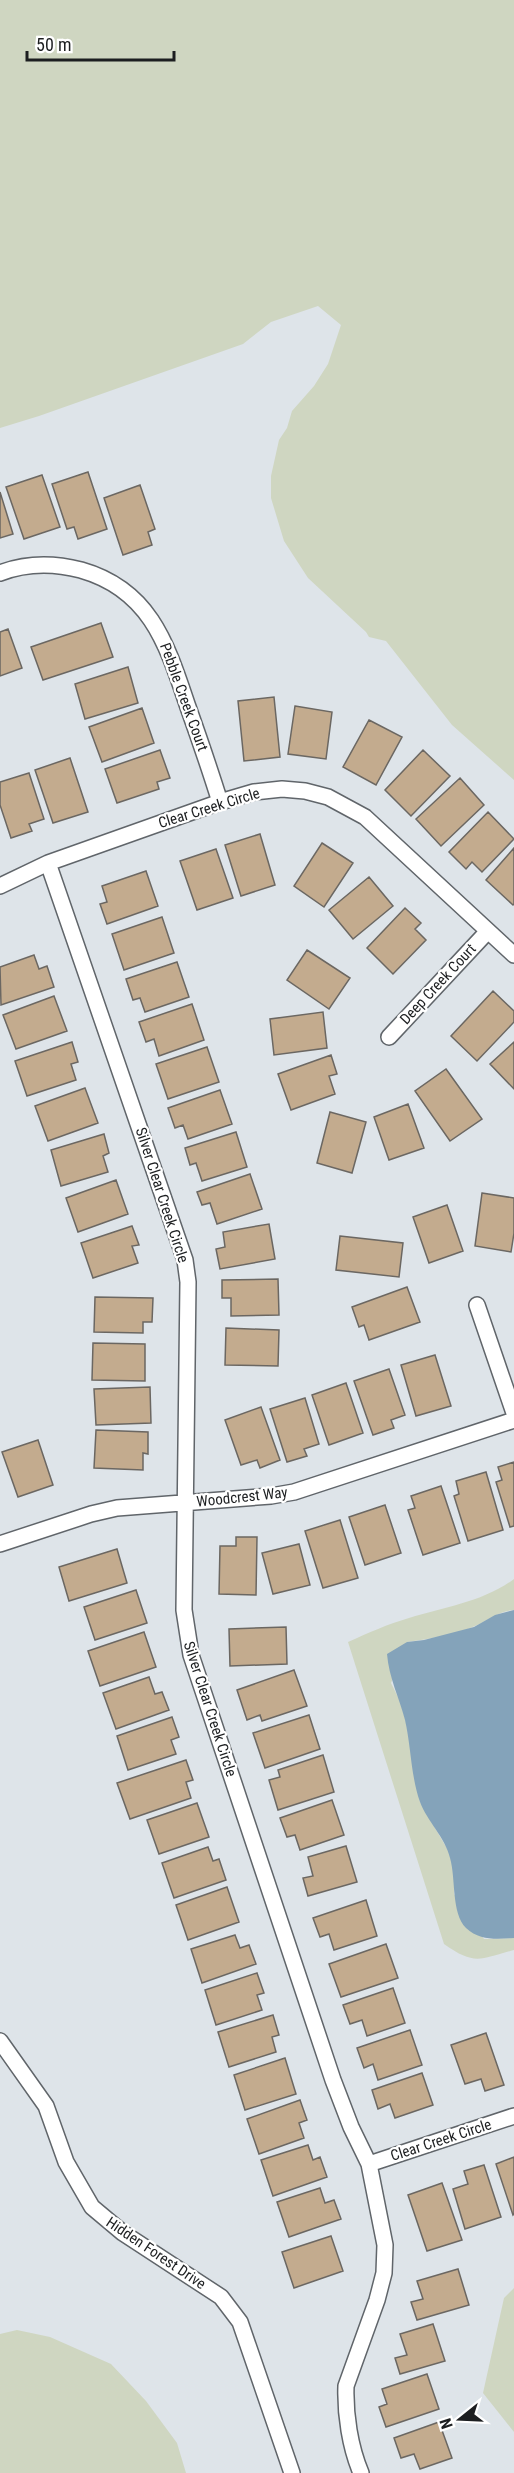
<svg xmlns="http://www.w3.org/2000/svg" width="514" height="2473" viewBox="0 0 514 2473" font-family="'Roboto Condensed',sans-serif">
	<rect width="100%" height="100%" fill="#dee4e9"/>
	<path fill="#cfd6c1" d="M 0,0 L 514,0 L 514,780 L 452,725 L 386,641 L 369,637 L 366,632 L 308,578 L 284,541 L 271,498 L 271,476 L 279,440 L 287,428 L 292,411 L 314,386 L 328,364 L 341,325 L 318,306 L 271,322 L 243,344 L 39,416 L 0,428 Z
		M 514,1579 L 514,1610 C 499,1611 489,1620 475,1626 C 455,1635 429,1639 407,1642 L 391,1683 L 400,1701 L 406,1722 L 420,1802 L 449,1852 L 455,1874 L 454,1894 L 484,1939 L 514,1938 L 514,1950 C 480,1959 475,1966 444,1944 L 348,1642 C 368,1633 388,1624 409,1618 C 445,1607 483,1602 514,1579 Z
		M 514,2288 L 514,2432 L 483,2393 L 504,2298 Z
		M 17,2330 L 50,2337 L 111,2364 L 146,2401 L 177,2443 L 186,2473 L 0,2473 L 0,2334 Z"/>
	<path fill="#84a3ba" d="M 514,1610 L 514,1938 C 497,1939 480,1941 466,1928 C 451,1913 456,1878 450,1858 C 445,1837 427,1821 420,1802 C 411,1777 411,1746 405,1720 C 399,1697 389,1678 387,1654 L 407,1642 L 424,1640 L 474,1627 L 495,1615 Z"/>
	<path fill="#c3ab8e" stroke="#6b6762" stroke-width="1.5" d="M 88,472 L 107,529 L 78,539 L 74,527 L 67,529 L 52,484 Z
		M 42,475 L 60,527 L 24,539 L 6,487 Z
		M 140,485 L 155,529 L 148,532 L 152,545 L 123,555 L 104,498 Z
		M 0,492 L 13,534 L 0,538 Z
		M 101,623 L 113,657 L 43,680 L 31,647 Z
		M 8,629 L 22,668 L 0,676 L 0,632 Z
		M 128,667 L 138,703 L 85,719 L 75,684 Z
		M 274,697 L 280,757 L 244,761 L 238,701 Z
		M 295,706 L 332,712 L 326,759 L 288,754 Z
		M 142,708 L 154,743 L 102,762 L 89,727 Z
		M 369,720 L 402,737 L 376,785 L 343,767 Z
		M 160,750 L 170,778 L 157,782 L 159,789 L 117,803 L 105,769 Z
		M 423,750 L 450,776 L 411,816 L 385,790 Z
		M 70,758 L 88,812 L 53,823 L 35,770 Z
		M 29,773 L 44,819 L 29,824 L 32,831 L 11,838 L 0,805 L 0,782 Z
		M 460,778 L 484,805 L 441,846 L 416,819 Z
		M 488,812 L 514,839 L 482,872 L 472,862 L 466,869 L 449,852 Z
		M 260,834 L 275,885 L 241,896 L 225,845 Z
		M 322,843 L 353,863 L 324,907 L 294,886 Z
		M 514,848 L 514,904 L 513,905 L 486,880 Z
		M 216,849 L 233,898 L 197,910 L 180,861 Z
		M 146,871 L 158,906 L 107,924 L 100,904 L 107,902 L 102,886 Z
		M 369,877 L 393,906 L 353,939 L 329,910 Z
		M 405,908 L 421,923 L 415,929 L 426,940 L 393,974 L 367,948 Z
		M 162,917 L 174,953 L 124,970 L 112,934 Z
		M 307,950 L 350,978 L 329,1009 L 287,980 Z
		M 34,955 L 39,969 L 47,966 L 54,987 L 1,1005 L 0,967 Z
		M 177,962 L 189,997 L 145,1012 L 140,998 L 133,1000 L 126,979 Z
		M 493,991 L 514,1011 L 514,1022 L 477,1061 L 451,1036 Z
		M 54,996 L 67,1031 L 16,1049 L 3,1015 Z
		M 192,1004 L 204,1040 L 159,1056 L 154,1039 L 146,1042 L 139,1022 Z
		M 323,1012 L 327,1048 L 274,1055 L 270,1019 Z
		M 72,1042 L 78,1062 L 71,1064 L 76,1080 L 27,1096 L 15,1061 Z
		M 514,1042 L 514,1089 L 490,1064 Z
		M 207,1047 L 219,1082 L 168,1099 L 156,1064 Z
		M 331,1055 L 337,1074 L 329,1076 L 335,1094 L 291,1110 L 278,1074 Z
		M 446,1069 L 482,1119 L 450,1141 L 415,1091 Z
		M 85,1088 L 98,1123 L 48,1141 L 35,1106 Z
		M 220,1090 L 232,1124 L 188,1139 L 183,1125 L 175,1128 L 168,1108 Z
		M 408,1104 L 424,1148 L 389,1160 L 374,1117 Z
		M 330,1112 L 366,1122 L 352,1173 L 317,1163 Z
		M 236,1132 L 247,1167 L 202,1181 L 196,1163 L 190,1165 L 185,1148 Z
		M 104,1134 L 109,1153 L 103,1156 L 108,1172 L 61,1186 L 51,1150 Z
		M 250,1174 L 262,1209 L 217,1224 L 210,1203 L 202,1205 L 197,1192 Z
		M 116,1180 L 128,1214 L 78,1232 L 66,1198 Z
		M 482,1193 L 514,1198 L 514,1233 L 511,1252 L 475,1246 Z
		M 447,1205 L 463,1251 L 429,1263 L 413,1217 Z
		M 269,1224 L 275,1259 L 220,1269 L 216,1249 L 225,1247 L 223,1232 Z
		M 132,1226 L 139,1245 L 132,1246 L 138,1263 L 93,1278 L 81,1243 Z
		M 340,1236 L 403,1243 L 399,1277 L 336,1270 Z
		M 278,1279 L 279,1315 L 231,1316 L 231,1298 L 222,1298 L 222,1280 Z
		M 407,1287 L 420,1322 L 369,1340 L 364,1325 L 359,1327 L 352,1307 Z
		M 95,1297 L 153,1298 L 152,1322 L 143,1322 L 143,1333 L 94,1332 Z
		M 226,1328 L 279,1330 L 278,1366 L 225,1365 Z
		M 93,1343 L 145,1344 L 145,1381 L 92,1380 Z
		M 435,1355 L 451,1406 L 416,1416 L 401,1365 Z
		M 389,1369 L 405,1415 L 391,1420 L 394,1428 L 373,1435 L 354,1381 Z
		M 346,1383 L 363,1433 L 329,1445 L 312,1395 Z
		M 150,1387 L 151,1423 L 96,1425 L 94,1389 Z
		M 305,1398 L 319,1444 L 304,1449 L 307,1456 L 287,1462 L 270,1409 Z
		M 261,1407 L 280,1460 L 260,1468 L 257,1460 L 241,1465 L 225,1420 Z
		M 96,1430 L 148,1432 L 148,1454 L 143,1453 L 143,1470 L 94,1468 Z
		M 38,1440 L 53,1485 L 18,1497 L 2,1452 Z
		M 514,1462 L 514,1526 L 510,1527 L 496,1482 L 502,1480 L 498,1467 Z
		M 486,1472 L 503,1530 L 468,1541 L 454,1496 L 459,1494 L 456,1481 Z
		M 441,1486 L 460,1543 L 423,1555 L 408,1510 L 415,1508 L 411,1496 Z
		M 385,1505 L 401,1553 L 365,1565 L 349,1517 Z
		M 340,1520 L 358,1578 L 323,1588 L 305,1531 Z
		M 236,1537 L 257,1537 L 256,1595 L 219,1594 L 220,1546 L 236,1546 Z
		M 299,1544 L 310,1585 L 273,1594 L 262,1553 Z
		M 117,1549 L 127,1583 L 69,1601 L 59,1567 Z
		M 136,1590 L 147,1623 L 95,1640 L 84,1607 Z
		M 286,1627 L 287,1664 L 230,1666 L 229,1629 Z
		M 144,1632 L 156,1667 L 100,1686 L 88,1651 Z
		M 294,1670 L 307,1706 L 262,1721 L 260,1715 L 247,1720 L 237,1690 Z
		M 149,1677 L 155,1694 L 162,1692 L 169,1710 L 116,1729 L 103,1693 Z
		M 309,1715 L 320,1749 L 265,1768 L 253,1733 Z
		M 172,1717 L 179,1737 L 171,1740 L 176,1754 L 128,1770 L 117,1736 Z
		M 323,1755 L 334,1792 L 278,1810 L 269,1780 L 280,1777 L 278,1770 Z
		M 186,1760 L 193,1780 L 186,1782 L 191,1798 L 130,1819 L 117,1783 Z
		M 332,1800 L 344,1835 L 300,1850 L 295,1835 L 287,1837 L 280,1818 Z
		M 197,1803 L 209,1837 L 159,1854 L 147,1820 Z
		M 346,1846 L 357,1882 L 308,1896 L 303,1878 L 313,1876 L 308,1857 Z
		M 208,1847 L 213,1861 L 219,1859 L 226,1880 L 174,1898 L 162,1863 Z
		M 227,1887 L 239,1922 L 188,1940 L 176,1905 Z
		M 366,1900 L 377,1936 L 334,1950 L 329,1934 L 320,1937 L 313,1918 Z
		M 235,1935 L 240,1948 L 249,1945 L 256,1964 L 202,1983 L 191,1949 Z
		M 386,1944 L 398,1978 L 341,1997 L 329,1964 Z
		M 257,1973 L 264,1993 L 257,1995 L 262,2010 L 216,2025 L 205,1990 Z
		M 393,1988 L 405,2023 L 367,2036 L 362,2020 L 350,2024 L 343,2005 Z
		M 273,2015 L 279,2035 L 272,2037 L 276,2052 L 229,2067 L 218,2032 Z
		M 410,2030 L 422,2065 L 378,2080 L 373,2064 L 364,2068 L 357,2048 Z
		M 486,2033 L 504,2085 L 485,2091 L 481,2079 L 465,2084 L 451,2045 Z
		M 285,2058 L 296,2094 L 245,2110 L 234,2075 Z
		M 422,2073 L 433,2105 L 395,2118 L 390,2104 L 378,2109 L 372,2090 Z
		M 300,2100 L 307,2120 L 299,2123 L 304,2138 L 259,2154 L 247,2119 Z
		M 308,2145 L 313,2160 L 320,2157 L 327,2177 L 273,2196 L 261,2160 Z
		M 514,2157 L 514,2214 L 513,2215 L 496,2164 Z
		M 484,2165 L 501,2217 L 465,2229 L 453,2189 L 468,2184 L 464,2171 Z
		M 442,2183 L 462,2240 L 427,2251 L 408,2195 Z
		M 320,2188 L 325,2203 L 334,2200 L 341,2219 L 289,2237 L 277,2202 Z
		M 331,2236 L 343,2271 L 294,2288 L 282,2252 Z
		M 458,2269 L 469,2305 L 417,2320 L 411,2302 L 423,2299 L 417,2281 Z
		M 433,2324 L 445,2361 L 400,2374 L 395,2358 L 407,2355 L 400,2334 Z
		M 427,2374 L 439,2409 L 386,2427 L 379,2407 L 387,2404 L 382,2389 Z
		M 439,2422 L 452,2458 L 420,2469 L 414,2454 L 401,2458 L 394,2438 Z"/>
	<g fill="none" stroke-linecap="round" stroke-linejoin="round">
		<defs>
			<path id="minor" d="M 0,573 C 26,563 54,563 81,570 C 151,590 167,645 188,707 C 199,738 210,770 220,802
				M 48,863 L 185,1260 L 188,1282 L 184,1610 L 191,1655 L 333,2080 L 351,2127 L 369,2164 L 385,2245 L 384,2273 L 377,2300 L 346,2386 C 345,2414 350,2447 361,2473
				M 0,886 L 48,863 L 220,802 L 254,792 L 282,789 L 305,791 L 328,797 L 365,817 L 514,955
				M 389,1037 L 488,931
				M 477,1305 L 514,1413
				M 0,1544 L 91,1514 L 117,1508 L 271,1496 L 294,1492 L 514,1420
				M 0,2041 L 46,2106 L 66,2162 L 92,2207 L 123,2233 L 221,2297 L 240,2322 L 292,2473
				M 369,2164 L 514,2116"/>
		</defs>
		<use href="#minor" stroke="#60656a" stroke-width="18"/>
		<use href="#minor" stroke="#fff" stroke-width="15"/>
	</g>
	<g text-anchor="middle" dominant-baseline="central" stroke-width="4.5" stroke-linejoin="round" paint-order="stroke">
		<g font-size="15" fill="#1c1e20" stroke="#fff">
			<text transform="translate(184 697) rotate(70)">Pebble Creek Court</text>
			<text transform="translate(209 808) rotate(-17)">Clear Creek Circle</text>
			<text transform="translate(438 984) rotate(-47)">Deep Creek Court</text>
			<text transform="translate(162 1195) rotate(72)">Silver Clear Creek Circle</text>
			<text transform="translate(242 1497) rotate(-6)">Woodcrest Way</text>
			<text transform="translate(210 1709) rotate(72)">Silver Clear Creek Circle</text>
			<text transform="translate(441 2140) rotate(-18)">Clear Creek Circle</text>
			<text transform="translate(156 2253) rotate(34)">Hidden Forest Drive</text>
		</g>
	</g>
	<g transform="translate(460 2419) rotate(252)" stroke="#ffffff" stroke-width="4.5" paint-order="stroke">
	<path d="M0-4.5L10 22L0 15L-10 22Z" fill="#1c1e20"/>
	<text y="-9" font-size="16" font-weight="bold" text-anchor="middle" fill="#1c1e20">N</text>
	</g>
	<path d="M27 51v9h147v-9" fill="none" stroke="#1c1e20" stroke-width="3"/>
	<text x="36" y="51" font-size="18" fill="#1c1e20" stroke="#ffffff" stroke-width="4.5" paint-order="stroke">50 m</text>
</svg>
